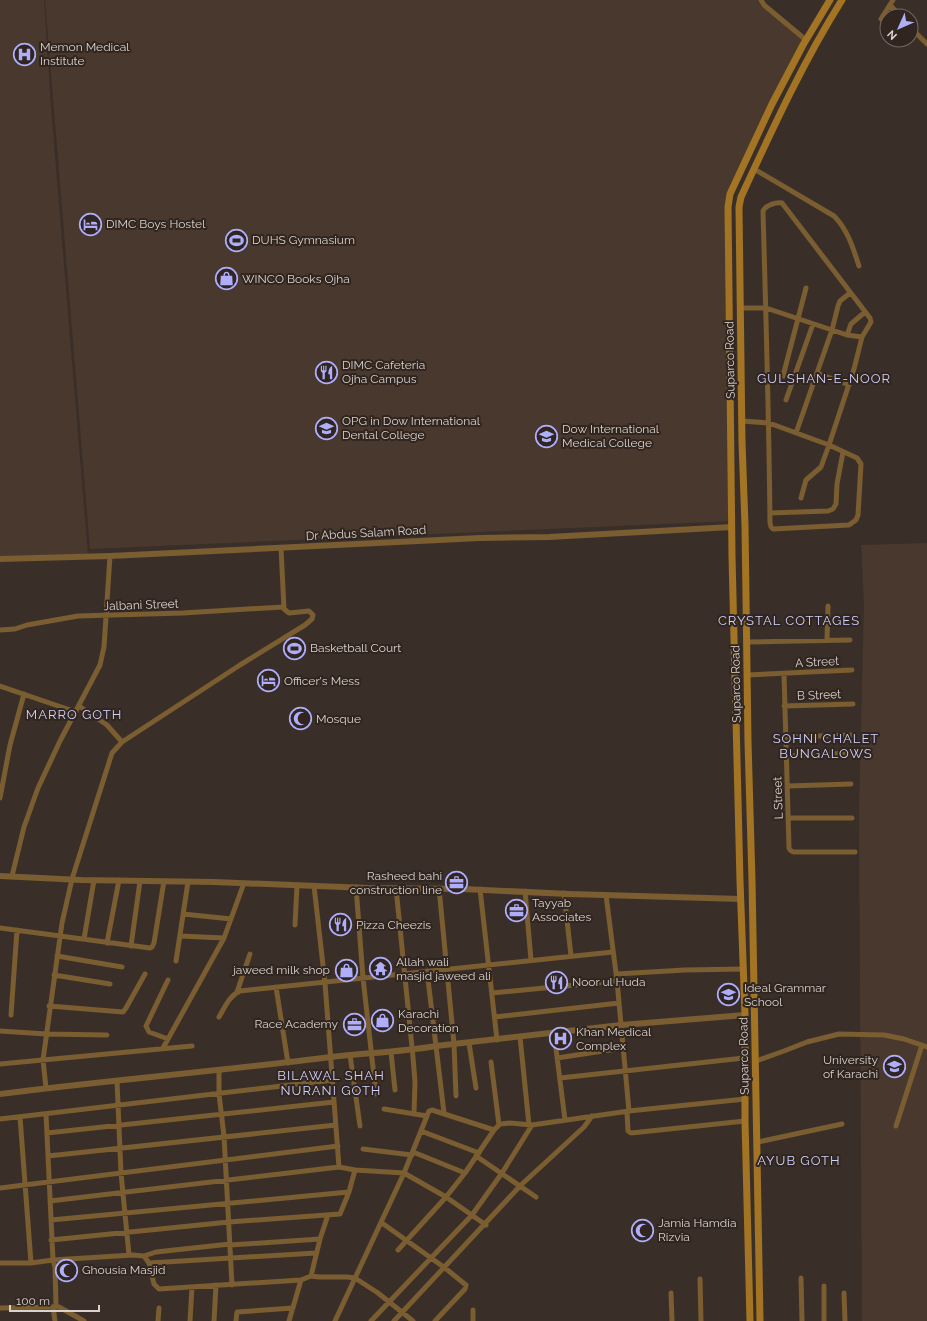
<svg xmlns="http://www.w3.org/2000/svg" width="927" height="1321" viewBox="0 0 927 1321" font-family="Raleway,sans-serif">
	<rect width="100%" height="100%" fill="#3a2f28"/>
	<path fill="#49382e" d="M 0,0 L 44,0 L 51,108 L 88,555 L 0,559 Z
		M 45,0 L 761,0 L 805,41 L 730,194 L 733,521 L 90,549 Z
		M 927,543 L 927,1321 L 862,1321 L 859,813 L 864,603 L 861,545 Z"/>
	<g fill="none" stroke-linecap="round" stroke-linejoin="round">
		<path stroke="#7a5d30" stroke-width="5" d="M 761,0 L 764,5 L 806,40
			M 890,5 L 900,16
			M 881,19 L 893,0
			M 911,28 L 927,44
			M 754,169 L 834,216 C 848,230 853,248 859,266
			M 740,308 L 766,308 L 847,335 L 862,337 L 871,322 L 870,318 L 782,203 C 776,202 766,205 763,211 C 766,315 769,419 770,523 L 771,527 L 773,529 L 849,525 L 856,520 L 858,515 L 861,464 L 857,458 L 829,445 L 769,423 L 742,421
			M 847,335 L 851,324 L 865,312
			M 817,373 L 849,385
			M 783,376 L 806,288
			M 786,400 L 813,324
			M 796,433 L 832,330 L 838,306 L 840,301 L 850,293
			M 801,498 L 806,480 L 821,467 L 829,445 L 854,369 L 862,337
			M 770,513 L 828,511 L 833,509 L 836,504 L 837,484 L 843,452
			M 0,630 L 15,629 L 27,625 L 78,616 L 183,613 L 283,607
			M 827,640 L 828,606
			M 746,642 L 850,640
			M 784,674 L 789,848 L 790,850 L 793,852 L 855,852
			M 747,675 L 852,670
			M 0,686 L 76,712
			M 79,706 L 107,725 L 122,742
			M 784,706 L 853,704
			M 786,737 L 852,735
			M 787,756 L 853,753
			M 788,786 L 851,784
			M 0,798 L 10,745 L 24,694
			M 789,818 L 852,818
			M 12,876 L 24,827 L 38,788 L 60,741 L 100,665 L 104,647 L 110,556
			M 314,886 L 325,983 L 339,1167 L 355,1170
			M 356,887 L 363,978 L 376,1094
			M 396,888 L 413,1057 L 415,1082 L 414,1114
			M 439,888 L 454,1044 L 456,1096
			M 480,889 L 497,1040
			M 525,891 L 531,960
			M 564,893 L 571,956
			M 606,895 L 617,981 L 629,1111
			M 183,914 L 231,919
			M 295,925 L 297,885
			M 0,928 L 150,948 L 152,947 L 154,943 L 164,881
			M 180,936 L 224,938
			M 84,939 L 94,880
			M 107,943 L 119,880
			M 131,946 L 140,881
			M 57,956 L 122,967
			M 176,961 L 188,882
			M 427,971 L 444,1113
			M 616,974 L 685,970 L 744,969
			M 54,975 L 110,984
			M 168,980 L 146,1026 L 149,1032 L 168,1039
			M 276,987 L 288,1063
			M 237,992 L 250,954
			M 492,993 L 617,981
			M 49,1006 L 123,1012 L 126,1008 L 145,974
			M 11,1015 L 17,930
			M 219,1017 C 225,1007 229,996 240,991 L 613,952
			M 495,1017 L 619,1003
			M 0,1031 L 46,1034 L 107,1035
			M 554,1033 L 565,1120
			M 520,1037 L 529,1125
			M 469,1043 L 476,1088
			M 163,1048 L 224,938 L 244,883
			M 391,1052 L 395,1090
			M 350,1055 L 360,1126
			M 557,1058 L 623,1048
			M 756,1061 L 784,1051 L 807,1042 L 839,1034 L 884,1035 L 904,1039 L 927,1047
			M 491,1062 L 499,1125
			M 0,1064 L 192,1046
			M 219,1070 L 219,1094 L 224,1136 L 232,1285
			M 560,1078 L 744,1058
			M 117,1081 L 121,1173 L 129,1255
			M 46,1088 L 43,1060 L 62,923 L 72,879 L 112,753 L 122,742 L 240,665 L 305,625 L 312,619 L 313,615 L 309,611 L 289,613 L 284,609 L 281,548
			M 384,1109 L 427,1116
			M 627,1111 L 628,1131 L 631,1133 L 745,1121
			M 20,1117 L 31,1263
			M 0,1119 L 333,1080
			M 896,1126 L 922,1045
			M 421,1131 L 479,1153
			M 47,1133 L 334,1102
			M 758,1142 L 842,1124
			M 363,1149 L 412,1155
			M 413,1152 L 465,1173
			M 48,1156 L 336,1125
			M 476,1156 L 536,1197
			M 0,1188 L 338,1146
			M 50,1201 L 339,1167
			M 51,1220 L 349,1192
			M 382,1223 L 445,1268 L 466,1285 L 465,1289 L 435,1321
			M 51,1240 L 229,1222 L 340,1214 L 349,1192 L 355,1170 L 404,1173 L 446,1197 L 486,1225
			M 230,1245 L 320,1239 L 328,1215
			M 398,1250 L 446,1197 L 465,1173 L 494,1130 L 500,1124 L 510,1123 L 532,1125 L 629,1111 L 745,1099
			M 144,1256 L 156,1252 L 230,1244
			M 0,1263 L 31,1263 L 53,1260 L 46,1114
			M 149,1263 L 316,1253
			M 311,1276 L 319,1277 L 347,1277 L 355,1278 L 378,1293 L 413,1321
			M 801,1278 L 802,1321
			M 700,1279 L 701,1321
			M 824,1286 L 824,1321
			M 671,1293 L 672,1321
			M 844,1293 L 845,1321
			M 53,1307 L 55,1321
			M 56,1307 L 55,1267 L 53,1260 L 133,1255 L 144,1256 L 149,1263 L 154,1284 L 159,1289 L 301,1280
			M 0,1308 L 59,1307 L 84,1321
			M 473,1310 L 473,1321
			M 158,1321 L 159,1308
			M 190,1321 L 192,1287
			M 214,1321 L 216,1285
			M 236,1321 L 237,1312 L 293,1308
			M 289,1321 L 301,1280 L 311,1276 L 320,1239
			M 335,1321 L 404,1173 L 429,1111 L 432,1110 L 494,1130
			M 371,1321 L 472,1215 L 502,1173 L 532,1125
			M 394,1321 L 521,1185 L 584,1127 L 592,1116"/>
		<path stroke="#7a5d30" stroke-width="6" d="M 0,559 L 110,556 L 480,538 L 549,537 L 732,527
			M 0,876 L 81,880 L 214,882 L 368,888 L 463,889 L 569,894 L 741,899
			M 0,1094 C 110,1080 221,1071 331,1057 C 366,1053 401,1052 436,1046 L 621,1025 L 745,1015"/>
		<path stroke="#a37423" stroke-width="7" d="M 750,1321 L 745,1121 L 745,1015 L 740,881 L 732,556 L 728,207 L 730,194 L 772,104 L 803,45 L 830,0
			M 760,1321 L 752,880 L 748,742 L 745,525 L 742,442 L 739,207 L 741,197 C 772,130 803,62 842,0"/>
	</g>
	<defs>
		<symbol id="hospital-ring" viewBox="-11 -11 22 22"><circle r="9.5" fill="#30251f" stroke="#afaefa" stroke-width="1.5"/><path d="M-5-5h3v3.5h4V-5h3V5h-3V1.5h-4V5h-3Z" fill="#afaefa"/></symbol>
		<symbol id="hotel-ring" viewBox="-11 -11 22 22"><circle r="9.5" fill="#30251f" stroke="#afaefa" stroke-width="1.5"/><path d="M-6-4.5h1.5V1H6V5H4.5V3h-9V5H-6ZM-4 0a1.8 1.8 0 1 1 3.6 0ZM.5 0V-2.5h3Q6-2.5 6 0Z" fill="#afaefa"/></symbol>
		<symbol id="stadium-ring" viewBox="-11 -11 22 22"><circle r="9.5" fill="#30251f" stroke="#afaefa" stroke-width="1.5"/><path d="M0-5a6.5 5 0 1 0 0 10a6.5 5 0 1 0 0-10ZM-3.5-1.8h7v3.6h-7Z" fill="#afaefa"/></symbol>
		<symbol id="shop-ring" viewBox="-11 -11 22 22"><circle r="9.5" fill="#30251f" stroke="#afaefa" stroke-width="1.5"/><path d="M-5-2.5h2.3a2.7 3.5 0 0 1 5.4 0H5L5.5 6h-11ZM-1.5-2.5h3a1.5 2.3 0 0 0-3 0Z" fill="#afaefa"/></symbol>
		<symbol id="restaurant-ring" viewBox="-11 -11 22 22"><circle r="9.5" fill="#30251f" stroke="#afaefa" stroke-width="1.5"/><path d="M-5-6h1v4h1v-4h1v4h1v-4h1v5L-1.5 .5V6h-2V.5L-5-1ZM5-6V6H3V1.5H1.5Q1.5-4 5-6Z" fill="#afaefa"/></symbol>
		<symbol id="university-ring" viewBox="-11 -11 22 22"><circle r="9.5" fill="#30251f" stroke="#afaefa" stroke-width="1.5"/><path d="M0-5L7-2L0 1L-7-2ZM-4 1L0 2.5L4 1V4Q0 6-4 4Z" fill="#afaefa"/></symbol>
		<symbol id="mosque-ring" viewBox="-11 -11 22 22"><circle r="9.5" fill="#30251f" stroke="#afaefa" stroke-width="1.5"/><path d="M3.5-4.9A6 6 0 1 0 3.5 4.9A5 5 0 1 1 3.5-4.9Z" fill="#afaefa"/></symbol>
		<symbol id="office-ring" viewBox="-11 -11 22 22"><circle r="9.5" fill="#30251f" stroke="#afaefa" stroke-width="1.5"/><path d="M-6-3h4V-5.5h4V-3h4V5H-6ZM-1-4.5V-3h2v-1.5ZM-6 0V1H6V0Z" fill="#afaefa"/></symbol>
		<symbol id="temple-ring" viewBox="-11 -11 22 22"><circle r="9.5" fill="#30251f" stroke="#afaefa" stroke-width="1.5"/><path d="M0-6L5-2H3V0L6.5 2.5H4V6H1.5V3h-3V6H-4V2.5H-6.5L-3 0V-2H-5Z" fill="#afaefa"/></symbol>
		<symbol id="school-ring" viewBox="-11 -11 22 22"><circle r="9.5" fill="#30251f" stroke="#afaefa" stroke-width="1.5"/><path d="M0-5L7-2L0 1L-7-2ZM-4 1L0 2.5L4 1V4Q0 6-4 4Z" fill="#afaefa"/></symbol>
	</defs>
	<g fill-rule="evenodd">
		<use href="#hospital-ring" x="12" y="42" width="25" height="25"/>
		<use href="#hotel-ring" x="78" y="212" width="25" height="25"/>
		<use href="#stadium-ring" x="224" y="228" width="25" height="25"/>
		<use href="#shop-ring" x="214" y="266" width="25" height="25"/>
		<use href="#restaurant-ring" x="314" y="360" width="25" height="25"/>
		<use href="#university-ring" x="314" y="416" width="25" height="25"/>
		<use href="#university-ring" x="534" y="424" width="25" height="25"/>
		<use href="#stadium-ring" x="282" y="636" width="25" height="25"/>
		<use href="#hotel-ring" x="256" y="668" width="25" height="25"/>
		<use href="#mosque-ring" x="288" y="706" width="25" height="25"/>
		<use href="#office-ring" x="444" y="870" width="25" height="25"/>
		<use href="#office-ring" x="504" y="898" width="25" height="25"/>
		<use href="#restaurant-ring" x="328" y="912" width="25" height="25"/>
		<use href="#temple-ring" x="368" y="956" width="25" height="25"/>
		<use href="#shop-ring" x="334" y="958" width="25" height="25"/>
		<use href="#restaurant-ring" x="544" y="970" width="25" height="25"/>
		<use href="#school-ring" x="716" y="982" width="25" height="25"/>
		<use href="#shop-ring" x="370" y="1008" width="25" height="25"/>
		<use href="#office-ring" x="342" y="1012" width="25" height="25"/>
		<use href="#hospital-ring" x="548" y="1026" width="25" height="25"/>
		<use href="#university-ring" x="882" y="1054" width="25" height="25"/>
		<use href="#mosque-ring" x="630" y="1218" width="25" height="25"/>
		<use href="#mosque-ring" x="54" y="1258" width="25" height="25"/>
	</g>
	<g text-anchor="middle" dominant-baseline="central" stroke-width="4" stroke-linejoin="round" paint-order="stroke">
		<g font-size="12" fill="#d9d2ce" stroke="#30251f" text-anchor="start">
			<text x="40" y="47">Memon Medical<tspan x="40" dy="14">Institute</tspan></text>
			<text x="106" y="224">DIMC Boys Hostel</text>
			<text x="252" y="240">DUHS Gymnasium</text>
			<text x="242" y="279">WINCO Books Ojha</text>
			<text x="342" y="365">DIMC Cafeteria<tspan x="342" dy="14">Ojha Campus</tspan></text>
			<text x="342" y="421">OPG in Dow International<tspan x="342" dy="14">Dental College</tspan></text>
			<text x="562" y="429">Dow International<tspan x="562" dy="14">Medical College</tspan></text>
			<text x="310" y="648">Basketball Court</text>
			<text x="284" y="681">Officer's Mess</text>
			<text x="316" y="719">Mosque</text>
			<text x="442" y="876" text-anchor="end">Rasheed bahi<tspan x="442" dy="14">construction line</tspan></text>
			<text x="532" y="903">Tayyab<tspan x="532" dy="14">Associates</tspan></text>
			<text x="356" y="925">Pizza Cheezis</text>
			<text x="396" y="962">Allah wali<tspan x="396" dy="14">masjid jaweed ali</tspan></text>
			<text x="330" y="970" text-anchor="end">jaweed milk shop</text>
			<text x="572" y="982">Noor ul Huda</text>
			<text x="744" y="988">Ideal Grammar<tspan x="744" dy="14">School</tspan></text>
			<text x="398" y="1014">Karachi<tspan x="398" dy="14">Decoration</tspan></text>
			<text x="338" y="1024" text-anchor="end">Race Academy</text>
			<text x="576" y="1032">Khan Medical<tspan x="576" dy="14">Complex</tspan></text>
			<text x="878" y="1060" text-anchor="end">University<tspan x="878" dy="14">of Karachi</tspan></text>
			<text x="658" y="1223">Jamia Hamdia<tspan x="658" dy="14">Rizvia</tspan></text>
			<text x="82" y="1270">Ghousia Masjid</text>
		</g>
		<g font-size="12" fill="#d9d2ce" stroke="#30251f">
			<text transform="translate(730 360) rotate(-91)">Suparco Road</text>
			<text transform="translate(366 533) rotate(-3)">Dr Abdus Salam Road</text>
			<text transform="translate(141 605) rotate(-2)">Jalbani Street</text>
			<text transform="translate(817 662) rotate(-3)">A Street</text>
			<text transform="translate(736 684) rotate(-91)">Suparco Road</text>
			<text transform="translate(819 695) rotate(-2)">B Street</text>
			<text transform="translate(778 798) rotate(-92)">L Street</text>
			<text transform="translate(744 1056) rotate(-91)">Suparco Road</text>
		</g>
		<g font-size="13" letter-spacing="1" fill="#d1d1fd" stroke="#30251f">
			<text x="824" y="378">GULSHAN-E-NOOR</text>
			<text x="789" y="620">CRYSTAL COTTAGES</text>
			<text x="74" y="714">MARRO GOTH</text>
			<text x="826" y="738">SOHNI CHALET<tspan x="826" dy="15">BUNGALOWS</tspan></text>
			<text x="331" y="1075">BILAWAL SHAH<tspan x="331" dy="15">NURANI GOTH</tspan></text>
			<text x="799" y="1160">AYUB GOTH</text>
		</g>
	</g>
	<g transform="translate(899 28) rotate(225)"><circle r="19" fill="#30251f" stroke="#746a65"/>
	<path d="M0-3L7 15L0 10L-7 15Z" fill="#afaefa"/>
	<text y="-6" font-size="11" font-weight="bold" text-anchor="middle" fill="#d9d2ce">N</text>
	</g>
	<path d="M10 1305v6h89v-6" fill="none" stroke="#d9d2ce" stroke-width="2"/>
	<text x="16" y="1305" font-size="12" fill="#d9d2ce" stroke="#30251f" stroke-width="3" paint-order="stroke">100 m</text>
</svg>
